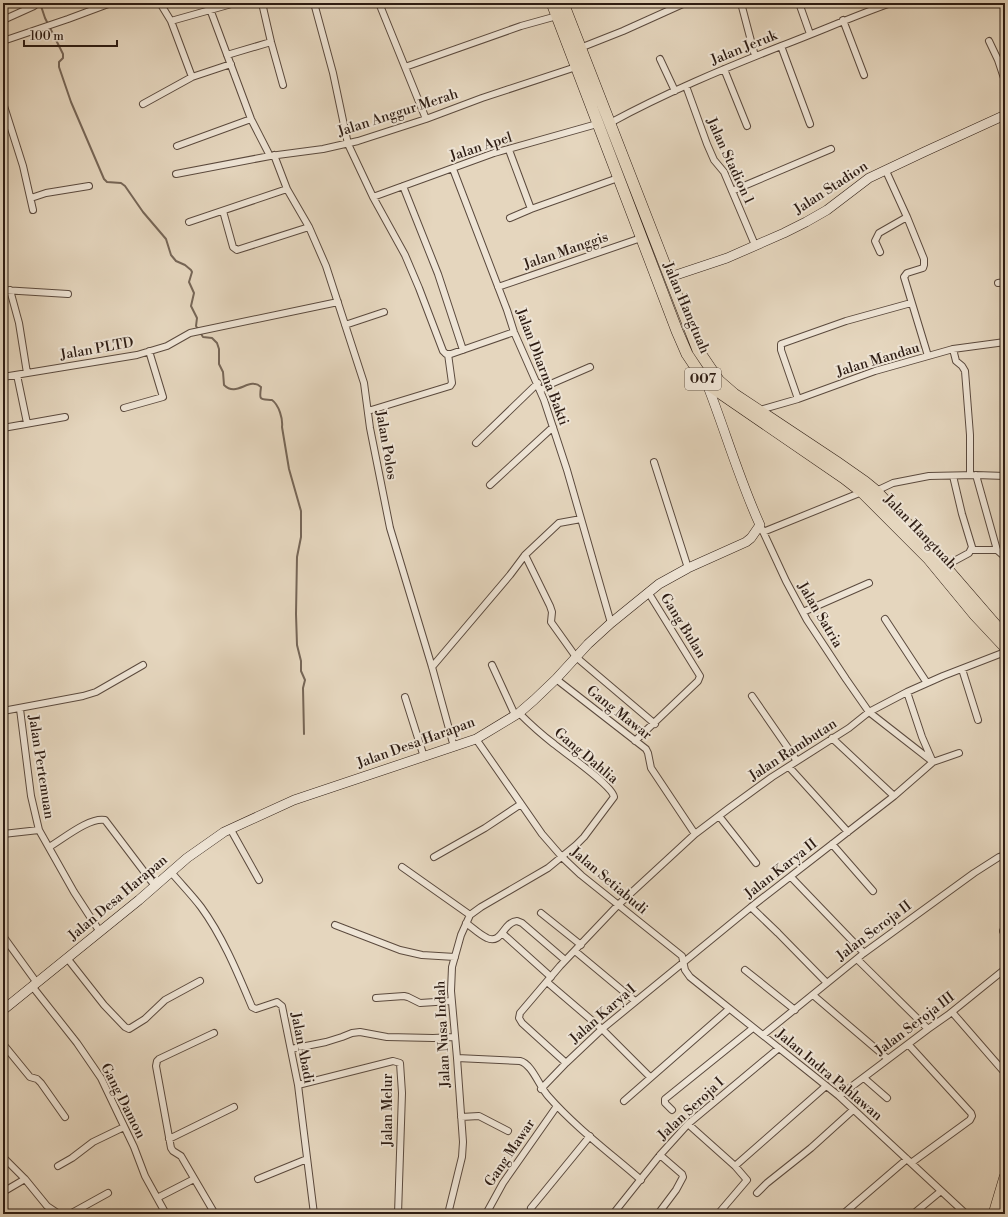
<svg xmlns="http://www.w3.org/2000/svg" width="1008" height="1217" viewBox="0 0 1008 1217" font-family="'Libre Bodoni',serif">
	<rect width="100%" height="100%" fill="#e5d6be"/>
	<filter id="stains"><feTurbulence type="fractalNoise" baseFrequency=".005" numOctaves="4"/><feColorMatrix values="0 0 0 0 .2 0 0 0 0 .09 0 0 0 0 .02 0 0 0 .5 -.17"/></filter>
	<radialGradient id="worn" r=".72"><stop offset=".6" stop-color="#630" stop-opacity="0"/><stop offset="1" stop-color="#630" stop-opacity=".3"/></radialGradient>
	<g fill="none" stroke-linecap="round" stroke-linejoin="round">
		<path stroke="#766657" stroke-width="2" d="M 40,3 L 45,18 L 63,54 L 63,58 L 59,62 L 59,67 L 71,102 L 104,179 L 107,182 L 121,183 L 125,186 L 143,212 L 166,239 L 171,255 L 176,261 L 185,265 L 191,270 L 192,272 L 189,282 L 194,293 L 191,306 L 197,318 L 196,326 L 203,337 L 212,338 L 217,343 L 219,349 L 219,364 L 223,372 L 224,385 C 237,398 249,376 261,387 C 259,401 260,399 272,400 C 279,405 283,419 282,427 L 289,469 L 301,511 L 301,537 L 297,557 L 296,614 L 297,645 L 301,661 L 301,671 L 305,680 L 303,688 L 304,734"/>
		<defs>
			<path id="street" d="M 160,3 L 171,21 L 192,77 L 231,64
				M 262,3 L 271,42 L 283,85
				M 314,3 L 333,73 L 348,144 L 373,197 L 405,255 L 419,288 L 443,351 L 446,354 L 451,354 L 514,332
				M 379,3 L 426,119
				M 741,3 L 755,56
				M 799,3 L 810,34
				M 210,9 L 251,119 L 270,156
				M 3,20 L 34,6
				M 843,20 L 864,75
				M 171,21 L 235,3
				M 3,41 L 68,19 L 111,3
				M 989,41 L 998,60 L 1005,81
				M 781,46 L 810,124
				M 580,48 L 623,31 L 685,3
				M 227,55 L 271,42
				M 660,59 L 675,91
				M 405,67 L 521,26 L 557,16
				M 724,69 L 747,126
				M 686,86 L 707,144 L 714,160 L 724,172 L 755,245
				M 3,103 L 23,166 L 33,210
				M 143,104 L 192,77
				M 610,123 C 665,93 723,69 781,46 C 818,32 854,16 891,3
				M 177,146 L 251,119
				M 509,150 L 531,209 L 618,178
				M 274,155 L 287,189 L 309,227 L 326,266 L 364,383 L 370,428 L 390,528 L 432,667 L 454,747
				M 453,169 L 507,310 L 514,332 L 544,400 L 567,470 L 611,623
				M 886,171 L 907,217 L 924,259 L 924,265 L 923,268 L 907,273 L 904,277 L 928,356
				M 176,174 L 270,156 L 323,149 L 358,141 L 426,119 L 482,98 L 576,67
				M 403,186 L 438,274 L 463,350
				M 732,191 L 831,149
				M 373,197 L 494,153 L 597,124
				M 31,198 L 46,193 L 89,186
				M 223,211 L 233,247 L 237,250 L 309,227
				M 510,218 L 531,209
				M 189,222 L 287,189
				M 3,228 L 4,253 L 3,278
				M 880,252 L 875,241 L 879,233 L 907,217
				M 998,283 L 1005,282
				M 498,287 L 641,238
				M 3,290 L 68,294
				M 10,290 L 19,323 L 27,373
				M 345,325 L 384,312
				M 953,349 L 956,361 L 962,366 L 965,371 L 970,435 L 970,475
				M 17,375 L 27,423
				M 3,377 L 137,355 L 167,346 L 190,333 L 338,302
				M 541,390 L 553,383 L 590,367
				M 798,399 L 781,350 L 781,344 L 846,321 L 911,303
				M 124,408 L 163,397 L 149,351
				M 760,410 L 798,399 L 875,371 L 953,349 L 1005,342
				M 368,411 L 450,386 L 452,383 L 448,354
				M 3,428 L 65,417
				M 476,443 L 538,383
				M 654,462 L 688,568
				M 976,475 L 997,550
				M 490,485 L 553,427
				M 876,491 L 893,483 L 929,476 L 976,475 L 1005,476
				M 760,525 L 786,581 L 807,620 L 846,679 L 869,712 L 933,762
				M 763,532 L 862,492
				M 972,550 L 997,550 L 1005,557
				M 525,555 L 550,606 L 552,612 L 551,622 L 576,657 L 655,724
				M 945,566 L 969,553 L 972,547 L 962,514 L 953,476
				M 803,612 L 869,583
				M 885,619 L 927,683
				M 492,665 L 515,715
				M 432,667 L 510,575 L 525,555 L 559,523 L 581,519
				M 962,669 L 978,720
				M 556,679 L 646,749 L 648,753 L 651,768 L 695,834
				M 907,692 L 922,737 L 932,760
				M 752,696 L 797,761
				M 405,697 L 424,757
				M 20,709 L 31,796 L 39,830 L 74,892 L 100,932
				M 3,711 L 83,696 L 96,692 L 143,665
				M 832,738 L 894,796
				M 476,739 L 542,834 L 562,857 L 581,875 L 682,956 L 685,970 L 690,977 L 839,1096 L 966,1214
				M 635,741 L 698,681 L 700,676 L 648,592
				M 789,767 L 848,832
				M 719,816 L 756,863
				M 231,830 L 259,880
				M 3,834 L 39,830
				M 832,844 L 873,891
				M 49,847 C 63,839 89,817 105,820 L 155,886
				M 434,857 L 485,828 L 521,804
				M 402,867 L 470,915
				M 171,872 C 181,884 192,895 201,907 C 223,937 238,974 252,1007 L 256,1009 L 277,1002 L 282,1006 L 298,1085 L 314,1214
				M 791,877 L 864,953
				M 751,907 L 778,933 L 827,983
				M 541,913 L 581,945
				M 466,923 C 473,928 480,935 487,938 C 502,945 503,922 517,921 L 522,923 L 565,960
				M 335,925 L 400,950 L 422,955 L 455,957
				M 1003,931 L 1005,931
				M 502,933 L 551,977
				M 3,936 L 37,983
				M 575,951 L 635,1001
				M 67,958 L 104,1005 L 125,1027 L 129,1029 L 145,1019 L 165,1000 L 200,981
				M 857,959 L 928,1029
				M 745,970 L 795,1010
				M 547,982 L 602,1029 L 650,1077
				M 32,986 L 77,1043 L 101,1078 L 134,1147 L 145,1176 L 166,1214
				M 813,995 L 888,1059
				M 376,998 L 404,996 L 408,997 L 420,1003 L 451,1001
				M 952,1012 L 1005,1073
				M 214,1033 L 159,1059 L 157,1061 L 156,1066 L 171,1148 L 173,1151 L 181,1156 L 215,1214
				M 763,1035 L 864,953 L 974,873 L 999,857 L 1005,855
				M 3,1044 L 30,1077 L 37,1079 L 41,1083 L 65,1117
				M 908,1044 L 971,1113 L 972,1116 L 970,1120 L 911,1163
				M 291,1049 L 326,1042 L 342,1037 L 352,1033 L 360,1032 L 387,1037 L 433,1038 L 455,1037
				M 457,1058 L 520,1061 C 532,1064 539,1086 548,1096 C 575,1127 610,1153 641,1180
				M 566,1063 L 522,1023 L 519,1018 L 520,1013 L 560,966 L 618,905 L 695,834 L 728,809 L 772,777 L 849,728 L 869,712 L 907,692 L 943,676 L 1005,652
				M 864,1078 L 887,1098
				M 298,1085 L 393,1061 L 400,1063 L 402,1093 L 398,1214
				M 541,1089 L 566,1063 L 602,1029 L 751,907 L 894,796 L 933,762 L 959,753
				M 839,1096 L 928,1029 L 948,1015 L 1005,969
				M 624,1101 L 729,1009
				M 672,1110 L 665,1103 L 665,1099 L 753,1028
				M 461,1117 L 479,1116 L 508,1131
				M 688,1124 L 735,1166 L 747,1180 L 718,1214
				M 169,1139 L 234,1107
				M 3,1157 L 25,1179 L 47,1206 L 59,1214
				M 58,1166 L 72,1158 L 93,1142 L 124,1127
				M 735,1166 L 826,1086
				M 258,1179 L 307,1159
				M 3,1192 L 25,1179
				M 757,1193 L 767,1183 L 811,1148 L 853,1110
				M 157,1198 L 194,1179
				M 531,1208 L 590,1136
				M 70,1214 L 108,1193
				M 448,1214 L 462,1157 L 463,1142 L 457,1058 L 451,991 L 452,967 L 461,935 L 470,915 L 481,907 L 548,868 L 576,845 L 584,837 L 614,797 C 612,785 565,753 554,744 C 541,734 530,724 519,713
				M 486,1214 L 503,1183 L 557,1106
				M 613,1214 L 660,1155 L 688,1124 L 779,1048
				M 658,1214 L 676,1190 L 683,1177 L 682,1174 L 660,1155
				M 843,1214 L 907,1159
				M 913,1214 L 941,1191"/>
			<path id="secondary" d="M 670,277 L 727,258 L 784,233 L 806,222 L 827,210 L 869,178 L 924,152 L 1005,115
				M 3,1010 L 139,900 L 187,858 L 224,832 L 294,800 L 476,739 L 519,713 L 534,700 L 556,679 L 588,644 L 611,623 L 659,584 L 688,568 L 746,542 L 751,538 L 760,525 C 739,479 725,430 707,384"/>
			<path id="highway" d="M 552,3 L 677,331 L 687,354 L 707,384 L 844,478 L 862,492 L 928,558 L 975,615 L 1005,647
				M 563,3 L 698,350 L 719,381 L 734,394 L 835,461 L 865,482 L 876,491 L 916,533 L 1005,636
				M 994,1214 L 1005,1177
				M 1003,1214 L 1005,1207"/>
		</defs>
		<use href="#street" stroke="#5b4a3e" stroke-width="8"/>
		<use href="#secondary" stroke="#2d1c13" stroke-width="10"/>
		<use href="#highway" stroke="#2d1c13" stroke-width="12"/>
		<use href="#street" stroke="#eee4d5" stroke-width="6"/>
		<use href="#secondary" stroke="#eee4d5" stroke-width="9"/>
		<use href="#highway" stroke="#e5d6be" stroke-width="11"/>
	</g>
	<g text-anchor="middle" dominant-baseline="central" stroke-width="4" stroke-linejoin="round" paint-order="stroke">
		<rect fill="#eee4d5" stroke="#67584d" stroke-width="1" x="685" y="368" width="36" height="22" rx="3"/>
		<g font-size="13" font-weight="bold" fill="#2d1c13">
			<text x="703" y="379">007</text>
		</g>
		<g font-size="14" fill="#2d1c13" stroke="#eee4d5">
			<text transform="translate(744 48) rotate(-22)">Jalan Jeruk</text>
			<text transform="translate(398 113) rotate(-18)">Jalan Anggur Merah</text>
			<text transform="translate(481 147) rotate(-18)">Jalan Apel</text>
			<text transform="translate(730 161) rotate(65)">Jalan Stadion 1</text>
			<text transform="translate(831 188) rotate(-33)">Jalan Stadion</text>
			<text transform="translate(566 251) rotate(-19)">Jalan Manggis</text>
			<text transform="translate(686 308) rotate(67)">Jalan Hangtuah</text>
			<text transform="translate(97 349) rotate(-10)">Jalan PLTD</text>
			<text transform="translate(878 360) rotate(-17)">Jalan Mandau</text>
			<text transform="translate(542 367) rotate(69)">Jalan Dharma Bakti</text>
			<text transform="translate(386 445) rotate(80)">Jalan Polos</text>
			<text transform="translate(920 532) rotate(46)">Jalan Hangtuah</text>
			<text transform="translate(820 615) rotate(59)">Jalan Satria</text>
			<text transform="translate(683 626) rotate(58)">Gang Bulan</text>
			<text transform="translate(619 713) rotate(38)">Gang Mawar</text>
			<text transform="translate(416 743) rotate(-20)">Jalan Desa Harapan</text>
			<text transform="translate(793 750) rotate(-33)">Jalan Rambutan</text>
			<text transform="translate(586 756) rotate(40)">Gang Dahlia</text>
			<text transform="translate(41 767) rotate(81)">Jalan Pertemuan</text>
			<text transform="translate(781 869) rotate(-38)">Jalan Karya II</text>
			<text transform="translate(609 881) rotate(40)">Jalan Setiabudi</text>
			<text transform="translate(118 898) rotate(-40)">Jalan Desa Harapan</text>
			<text transform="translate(874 931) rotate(-37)">Jalan Seroja II</text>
			<text transform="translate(603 1014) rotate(-41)">Jalan Karya I</text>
			<text transform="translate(915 1024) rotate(-37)">Jalan Seroja III</text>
			<text transform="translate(443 1034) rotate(-93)">Jalan Nusa Indah</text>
			<text transform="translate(302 1048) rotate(79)">Jalan Abadi</text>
			<text transform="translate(829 1075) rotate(40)">Jalan Indra Pahlawan</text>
			<text transform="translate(123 1101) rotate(63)">Gang Damon</text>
			<text transform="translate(691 1109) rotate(-43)">Jalan Seroja I</text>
			<text transform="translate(388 1110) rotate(-90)">Jalan Melur</text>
			<text transform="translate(510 1153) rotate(-56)">Gang Mawar</text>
		</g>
	</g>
	<rect width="1008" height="1217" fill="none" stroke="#e5d6be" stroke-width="16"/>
	<rect x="4" y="4" width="1000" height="1209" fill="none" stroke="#2d1c13" stroke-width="2"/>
	<rect x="8" y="8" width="992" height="1201" fill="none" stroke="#2d1c13"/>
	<path d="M24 40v6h93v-6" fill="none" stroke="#2d1c13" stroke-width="2"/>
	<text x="30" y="40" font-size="12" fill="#2d1c13" stroke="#eee4d5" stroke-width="3" paint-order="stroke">100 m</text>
	<rect width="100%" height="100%" filter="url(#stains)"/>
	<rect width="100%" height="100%" fill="url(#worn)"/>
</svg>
